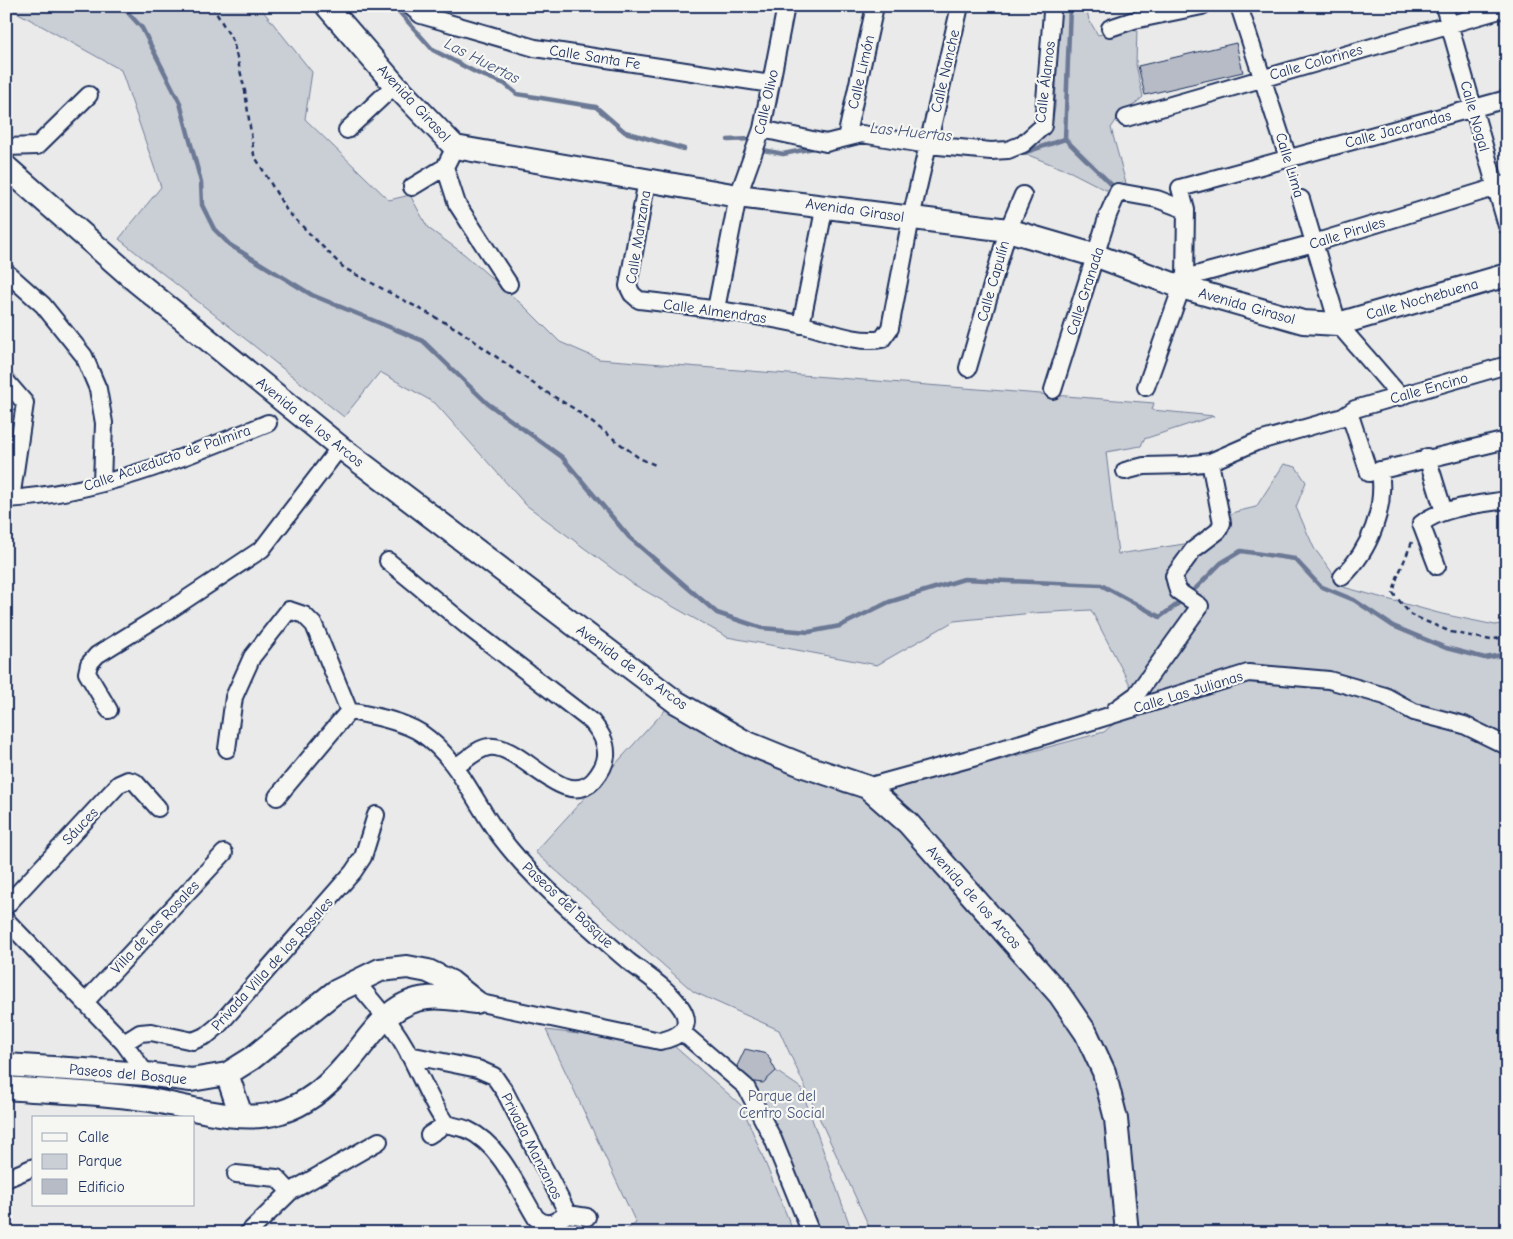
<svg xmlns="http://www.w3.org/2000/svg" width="1513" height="1239" viewBox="0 0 1513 1239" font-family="'Comic Neue',sans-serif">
	<rect width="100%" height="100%" fill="#e9eae9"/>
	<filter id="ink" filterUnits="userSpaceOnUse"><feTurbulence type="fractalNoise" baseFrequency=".02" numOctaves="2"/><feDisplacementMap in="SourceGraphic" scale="10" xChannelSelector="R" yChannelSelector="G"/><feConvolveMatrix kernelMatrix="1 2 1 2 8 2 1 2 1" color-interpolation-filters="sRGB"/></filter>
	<g filter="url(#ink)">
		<path fill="#caced5" stroke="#727e9a" d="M 6,6 L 259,6 L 312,72 L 305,119 L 389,200 L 410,195 L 428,228 L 464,254 L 526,308 L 560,342 L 599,359 L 1154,403 L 1152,410 L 1214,416 L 1144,439 L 1141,446 L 1106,452 L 1118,554 L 1191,543 L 1235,512 L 1256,507 L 1284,464 L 1296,467 L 1306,482 L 1296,507 L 1314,548 L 1343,587 L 1442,614 L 1495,625 L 1507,623 L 1507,1233 L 872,1233 L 779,1030 L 694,992 L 535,852 L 667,708 L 844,793 L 941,776 L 1104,732 L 1139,702 L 1091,610 L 1033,613 L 954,621 L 877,665 L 727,637 L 633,584 L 526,505 L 435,403 L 380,372 L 344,417 L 119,239 L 161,187 L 121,70 L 11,9 L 6,13 Z
			M 1060,6 L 1086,6 L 1089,20 L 1098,35 L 1137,27 L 1136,65 L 1143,97 L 1117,119 L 1111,128 L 1128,191 L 1106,190 L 1071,172 L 1023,153 L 1051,130 L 1055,107 Z
			M 546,1030 L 674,1046 L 742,1106 L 794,1233 L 622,1233 L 636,1223 Z
			M 776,1071 L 801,1088 L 851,1229 L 817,1233 L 747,1081 Z"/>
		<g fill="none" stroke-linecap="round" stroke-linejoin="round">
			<path stroke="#6c7995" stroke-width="4.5" d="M 122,6 L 142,28 L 180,103 L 201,182 L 202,205 L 214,229 L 230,245 L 312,295 L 423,341 L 487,403 L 562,457 L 629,537 L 717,613 L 762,628 L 809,632 L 840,626 L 889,602 L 964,579 L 1101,585 L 1160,617 L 1183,600
				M 394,6 L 433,50 L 477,73 L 505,84 L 517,94 L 596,107 L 625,132 L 684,149
				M 1070,6 L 1065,139 L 1116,189
				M 728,140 L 751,139 L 752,141
				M 759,149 L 783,154 L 818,147
				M 1016,153 L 1023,153 L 1065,139
				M 1189,595 L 1221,563 L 1241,551 L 1295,559 L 1320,586 L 1354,600 L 1393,626 L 1446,648 L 1485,658 L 1507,654"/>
		</g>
		<path fill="#b6bbc6" stroke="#1b2f5e" d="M 1236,43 L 1243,72 L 1145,95 L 1138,66 Z
			M 745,1049 L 767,1054 L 776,1071 L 763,1083 L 747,1081 L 737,1066 Z"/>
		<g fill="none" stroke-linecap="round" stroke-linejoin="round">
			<defs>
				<path id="street" d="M 410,6 L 421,15 L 535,48 L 771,84
					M 1239,6 L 1288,158
					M 1444,6 L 1507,226
					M 1110,28 L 1134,20 L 1202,6
					M 1126,118 L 1507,8
					M 762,129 L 826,143 L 862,134 L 928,145 L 991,151 L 1008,150 L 1023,144 L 1043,126 L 1052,12
					M 347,130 L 395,85
					M 846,138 L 875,6
					M 6,147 L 37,146 L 89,95
					M 455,147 L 445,167 L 457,204 L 509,284
					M 647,180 L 628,286 L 632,294 L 639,300 C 693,306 746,313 799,324 C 826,330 856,344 882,339 L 890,328 L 911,218 L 960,6
					M 412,187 L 445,167
					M 1301,199 L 1338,324 L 1401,397
					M 6,272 L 43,305 L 84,356 L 98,389 L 104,423 L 102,483
					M 1185,278 L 1314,243 L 1507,184
					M 716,309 L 738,196 L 762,129 L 786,6
					M 801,325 L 825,205
					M 968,368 L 1008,230 L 1023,195
					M 6,381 L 25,403 L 11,499
					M 1146,387 L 1185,278 L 1186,210 L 1180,188 L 1507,99
					M 1053,390 L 1108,215 L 1118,192 L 1157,199 L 1186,210
					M 1352,412 L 1350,415 L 1369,473 L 1507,440
					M 1427,457 L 1444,512
					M 1125,471 L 1144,466 L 1186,465 L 1210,462 L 1256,442 L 1343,417 L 1355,409 L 1507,365
					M 6,499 C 95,495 186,457 268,423
					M 388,561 L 467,626 L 592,722 C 600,732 607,742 606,756 C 605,765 600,773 594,780 C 564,812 521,743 489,747 C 478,748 466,760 457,766
					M 1437,566 L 1421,524 C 1440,507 1482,504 1507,500
					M 1342,577 C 1370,550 1386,509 1380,470
					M 109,710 L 87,673 L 89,664 L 97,655 L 173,608 L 262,549 L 340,447
					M 1115,710 L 1136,695 L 1200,606 L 1178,591 L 1174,576 L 1193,550 L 1218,531 L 1222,523 L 1210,462
					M 349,711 C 371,715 402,721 421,733 C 456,757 471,795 494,828 C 515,858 541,884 568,908 C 588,926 608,944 628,961 C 646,975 669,989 682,1009 C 694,1029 676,1038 660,1041 L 476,1002
					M 227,749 L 234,697 L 252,657 L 289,610 L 304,615 L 314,625 L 349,711
					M 867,787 L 976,757 L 1248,673 L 1329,680 L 1385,696 L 1414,712 L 1464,725 L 1507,746
					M 277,797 L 349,711
					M 6,906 L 119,784 L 128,780 L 135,782 L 158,808
					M 6,920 L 124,1043 L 146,1074
					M 355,981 C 376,1005 396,1028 410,1056 C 422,1079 431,1103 446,1124
					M 85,1002 L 224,853
					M 682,1032 L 746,1087 L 773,1139 L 811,1233
					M 124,1043 L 140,1033 L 151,1032 L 193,1041 L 207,1035 L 218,1026 L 353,872 L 363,857 L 376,815
					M 409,1055 L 478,1069 L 494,1076 L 505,1092 L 568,1214 L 587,1217
					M 429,1135 L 446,1124 C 453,1126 461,1127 468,1130 C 501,1145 518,1189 536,1218 L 545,1224 L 554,1222 L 568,1214
					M 236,1174 L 277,1178 L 290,1192
					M 6,1179 L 34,1167
					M 248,1233 L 290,1192 L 379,1141"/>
				<path id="secondary" d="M 327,6 L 395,85 L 455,147 L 738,196 L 1008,230 L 1097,256 L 1181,287 L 1303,322 L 1338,324 L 1507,275
					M 6,167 L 137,282 L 340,447 L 676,702 L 745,742 L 804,766 L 867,787 L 908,823 L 1060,995 L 1086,1033 L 1104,1072 L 1116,1119 L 1127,1233
					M 6,1065 L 146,1074 L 191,1080 L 227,1074 L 251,1059 L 335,992 L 380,970 L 407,967 L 428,971 L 451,982 L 476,1002
					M 227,1074 L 241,1115
					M 6,1088 C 53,1092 105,1092 150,1100 C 190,1107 242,1125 281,1112 C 307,1104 328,1086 345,1066 C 370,1039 387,1002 427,998 C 443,996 461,1000 476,1002"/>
			</defs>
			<use href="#street" stroke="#1b2f5e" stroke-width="20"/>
			<use href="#secondary" stroke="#1b2f5e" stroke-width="26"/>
			<path stroke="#1b2f5e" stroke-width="2.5" stroke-dasharray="5 4" stroke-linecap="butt" d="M 212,6 L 233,41 L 245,91 L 254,155 L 287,211 L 344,268 L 459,330 L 541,389 L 573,408 L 639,458 L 658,466
				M 1293,172 L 1297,186
				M 1412,542 L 1397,578 L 1393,593 L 1411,615 L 1451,632 L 1491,640 L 1507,636"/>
			<use href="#street" stroke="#f6f6f2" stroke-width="16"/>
			<use href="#secondary" stroke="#f6f6f2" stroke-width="22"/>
		</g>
	</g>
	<g text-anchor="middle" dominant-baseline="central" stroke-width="4.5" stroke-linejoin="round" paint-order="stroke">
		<g font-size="15" fill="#1b2f5e" stroke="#f6f6f2">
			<text transform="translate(595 57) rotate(9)">Calle Santa Fe</text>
			<text transform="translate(1316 62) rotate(-16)">Calle Colorines</text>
			<text transform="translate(945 71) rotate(-77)">Calle Nanche</text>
			<text transform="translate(861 72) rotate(-77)">Calle Limón</text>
			<text transform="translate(1045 82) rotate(-83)">Calle Álamos</text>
			<text transform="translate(766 102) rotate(-77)">Calle Olivo</text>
			<text transform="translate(414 103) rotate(47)">Avenida Girasol</text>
			<text transform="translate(1475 116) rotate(74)">Calle Nogal</text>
			<text transform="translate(1398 129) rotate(-15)">Calle Jacarandas</text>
			<text transform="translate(1290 165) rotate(73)">Calle Lima</text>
			<text transform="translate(855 210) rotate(8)">Avenida Girasol</text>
			<text transform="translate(1347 233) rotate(-17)">Calle Pirules</text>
			<text transform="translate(638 237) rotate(-81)">Calle Manzana</text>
			<text transform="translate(993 281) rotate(-74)">Calle Capulín</text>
			<text transform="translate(1085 291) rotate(-72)">Calle Granada</text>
			<text transform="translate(1422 299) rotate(-16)">Calle Nochebuena</text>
			<text transform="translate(1247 306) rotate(16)">Avenida Girasol</text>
			<text transform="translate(715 311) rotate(8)">Calle Almendras</text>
			<text transform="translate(1429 388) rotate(-16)">Calle Encino</text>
			<text transform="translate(310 422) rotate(39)">Avenida de los Arcos</text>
			<text transform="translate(167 458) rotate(-19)">Calle Acueducto de Palmira</text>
			<text transform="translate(632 667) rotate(36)">Avenida de los Arcos</text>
			<text transform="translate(1188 692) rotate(-17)">Calle Las Julianas</text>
			<text transform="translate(80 826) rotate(-47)">Sáuces</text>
			<text transform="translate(974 897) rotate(48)">Avenida de los Arcos</text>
			<text transform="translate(568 905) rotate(43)">Paseos del Bosque</text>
			<text transform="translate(155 927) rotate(-47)">Villa de los Rosales</text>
			<text transform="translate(272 964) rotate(-48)">Privada Villa de los Rosales</text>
			<text transform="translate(128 1074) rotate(5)">Paseos del Bosque</text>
			<text transform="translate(532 1146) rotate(63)">Privada Manzanos</text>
		</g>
		<g font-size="15" fill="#47577c" stroke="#f6f6f2">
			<text x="782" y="1096">Parque del<tspan x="782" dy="17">Centro Social</tspan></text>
		</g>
		<g font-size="16" font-style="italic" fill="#44547a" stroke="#f6f6f2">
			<text transform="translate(482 61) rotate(27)">Las Huertas</text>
			<text transform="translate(911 132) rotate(6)">Las Huertas</text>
		</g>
	</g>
	<rect width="1513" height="1239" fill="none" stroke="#f6f6f2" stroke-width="25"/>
	<rect x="12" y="12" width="1488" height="1214" fill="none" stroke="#1b2f5e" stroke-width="2" filter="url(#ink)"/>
	<rect x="32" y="1116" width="162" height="90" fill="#f6f6f2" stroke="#9ea6b7"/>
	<rect x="42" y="1133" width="25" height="8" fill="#f6f6f2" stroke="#9ea6b7"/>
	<text x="78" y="1142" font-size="15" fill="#1b2f5e">Calle</text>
	<rect x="42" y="1154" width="25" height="15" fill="#caced5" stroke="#9ea6b7"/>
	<text x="78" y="1166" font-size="15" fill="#1b2f5e">Parque</text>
	<rect x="42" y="1179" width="25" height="15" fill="#b6bbc6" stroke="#9ea6b7"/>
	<text x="78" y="1192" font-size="15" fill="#1b2f5e">Edificio</text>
</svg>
